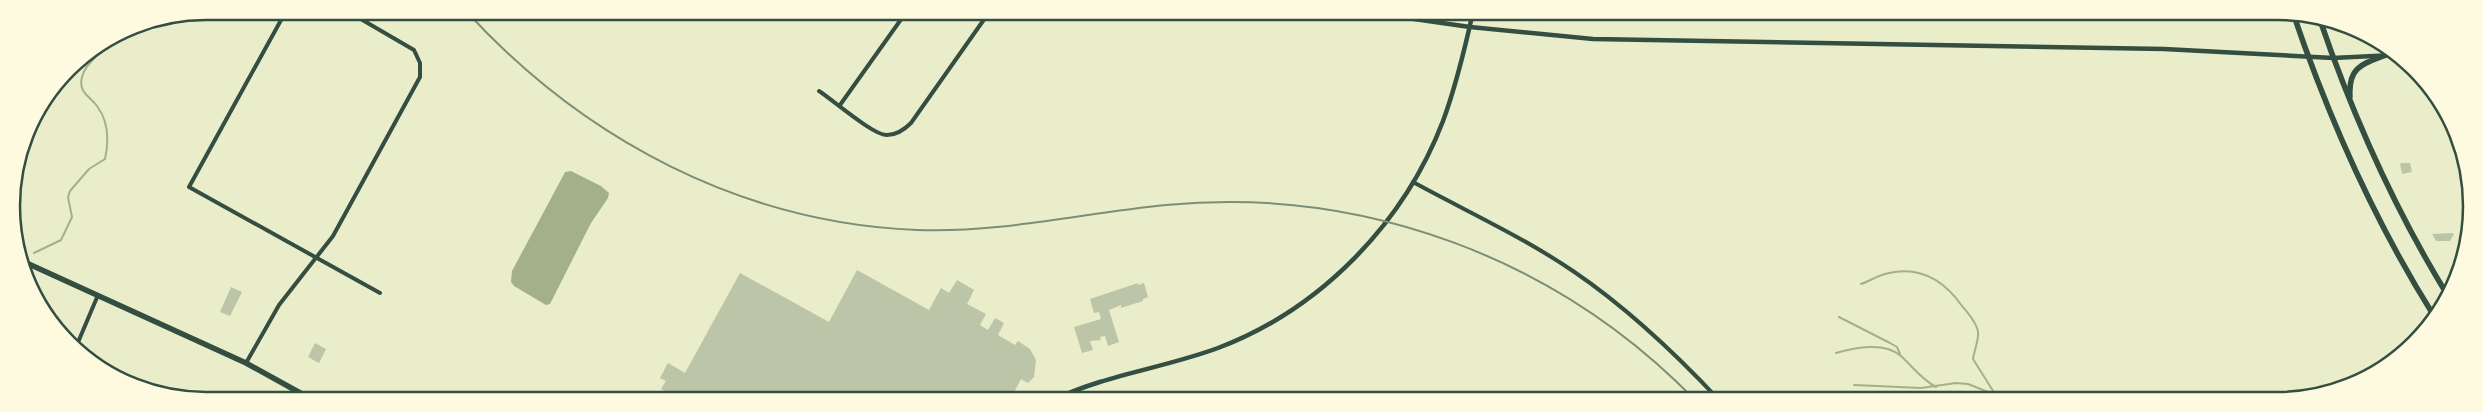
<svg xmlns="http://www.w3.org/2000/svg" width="2483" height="412" viewBox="0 0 2483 412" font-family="Merriweather,serif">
	<rect width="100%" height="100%" fill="#e9edc9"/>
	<path fill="#a3b18a" d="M 571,171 L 601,186 L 609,193 L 608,198 L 591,223 L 550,304 L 546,305 L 514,286 L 511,282 L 512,271 L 563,176 L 565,172 Z"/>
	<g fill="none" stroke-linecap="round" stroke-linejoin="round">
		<path stroke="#a3b18a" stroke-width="2" d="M 34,253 L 61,240 L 72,217 L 68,197 L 70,191 L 89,169 L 105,159 C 109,141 109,122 97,106 C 90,96 78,93 82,77 C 86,62 100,56 107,43
			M 1861,284 C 1868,282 1875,277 1882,275 C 1917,264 1943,279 1962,306 C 1968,313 1977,323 1978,332 C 1979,340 1974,351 1973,359 L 1995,394
			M 1839,317 L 1890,343 L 1897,347 L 1900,354
			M 1836,353 C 1854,348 1884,341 1901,356 C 1913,367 1921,379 1936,387
			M 1854,385 L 1921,388 L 1956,383 L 1968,384 L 2008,400"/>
	</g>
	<path fill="#bcc5a7" d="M 2216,12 L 2235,12 L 2234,20 L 2216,19 Z
		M 2337,24 L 2347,27 L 2350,28 L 2340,31 Z
		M 2402,163 L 2410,163 L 2412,172 L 2402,174 L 2400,164 Z
		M 2432,234 L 2452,233 L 2454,234 L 2450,241 L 2436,241 Z
		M 857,270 L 929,310 L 941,288 L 949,293 L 957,280 L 974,290 L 967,304 L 986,314 L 980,325 L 988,330 L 995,318 L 1004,323 L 998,335 L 1015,345 L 1018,341 L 1030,349 L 1036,360 L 1034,377 L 1028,383 L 1021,379 L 1010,400 L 681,400 L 661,389 L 666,381 L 660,378 L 668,363 L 685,373 L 740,273 L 829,322 Z
		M 1138,283 L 1138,285 L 1144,283 L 1148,297 L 1143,299 L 1143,301 L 1121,308 L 1121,305 L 1109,310 L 1119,342 L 1108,346 L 1105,336 L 1100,337 L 1101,340 L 1090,341 L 1093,350 L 1082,353 L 1074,327 L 1101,319 L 1099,312 L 1094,313 L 1090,299 Z
		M 231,287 L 242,292 L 230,316 L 220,312 Z
		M 315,343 L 326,349 L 319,363 L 308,357 Z"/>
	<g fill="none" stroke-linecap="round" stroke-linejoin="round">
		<path stroke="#344e41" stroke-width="4" d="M 286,11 L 189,187 L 380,293
			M 819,91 C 833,100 874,136 887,135 C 897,135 904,130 911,123 L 990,11
			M 840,105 L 907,11
			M 1413,182 C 1466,211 1523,237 1573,271 C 1626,307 1675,353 1719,400
			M 2443,288 L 2454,284
			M 76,347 L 98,295
			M 246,363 L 279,305 L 333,236 L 420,77 L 420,63 L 414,50 L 347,11"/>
		<path stroke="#344e41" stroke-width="4.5" d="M 1358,11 L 1470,27 L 1593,39 L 2164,49 L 2333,58 L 2394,55
			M 1053,400 C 1105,375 1164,368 1218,348 C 1321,309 1404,223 1443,121 C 1456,86 1465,48 1473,12"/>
		<path stroke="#344e41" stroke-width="5.5" d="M 2293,13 C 2329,119 2375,222 2434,316
			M 2320,20 C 2353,116 2395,210 2448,296
			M 2350,97 C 2348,67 2362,64 2386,55
			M 20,260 L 246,363 L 313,400"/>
		<path stroke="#7c8e77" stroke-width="2" d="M 466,11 C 583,139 741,223 917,230 C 1002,233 1083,213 1166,205 C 1363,186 1557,258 1695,400"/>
	</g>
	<path d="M0 0H2483V412H0ZM206 20H2277A186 186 0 0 1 2463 206V206A186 186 0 0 1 2277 392H206A186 186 0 0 1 20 206V206A186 186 0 0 1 206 20Z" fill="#fefae0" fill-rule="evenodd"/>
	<path fill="none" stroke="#344e41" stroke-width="2.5" d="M206 20H2277A186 186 0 0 1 2463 206V206A186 186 0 0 1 2277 392H206A186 186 0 0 1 20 206V206A186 186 0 0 1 206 20Z"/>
</svg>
